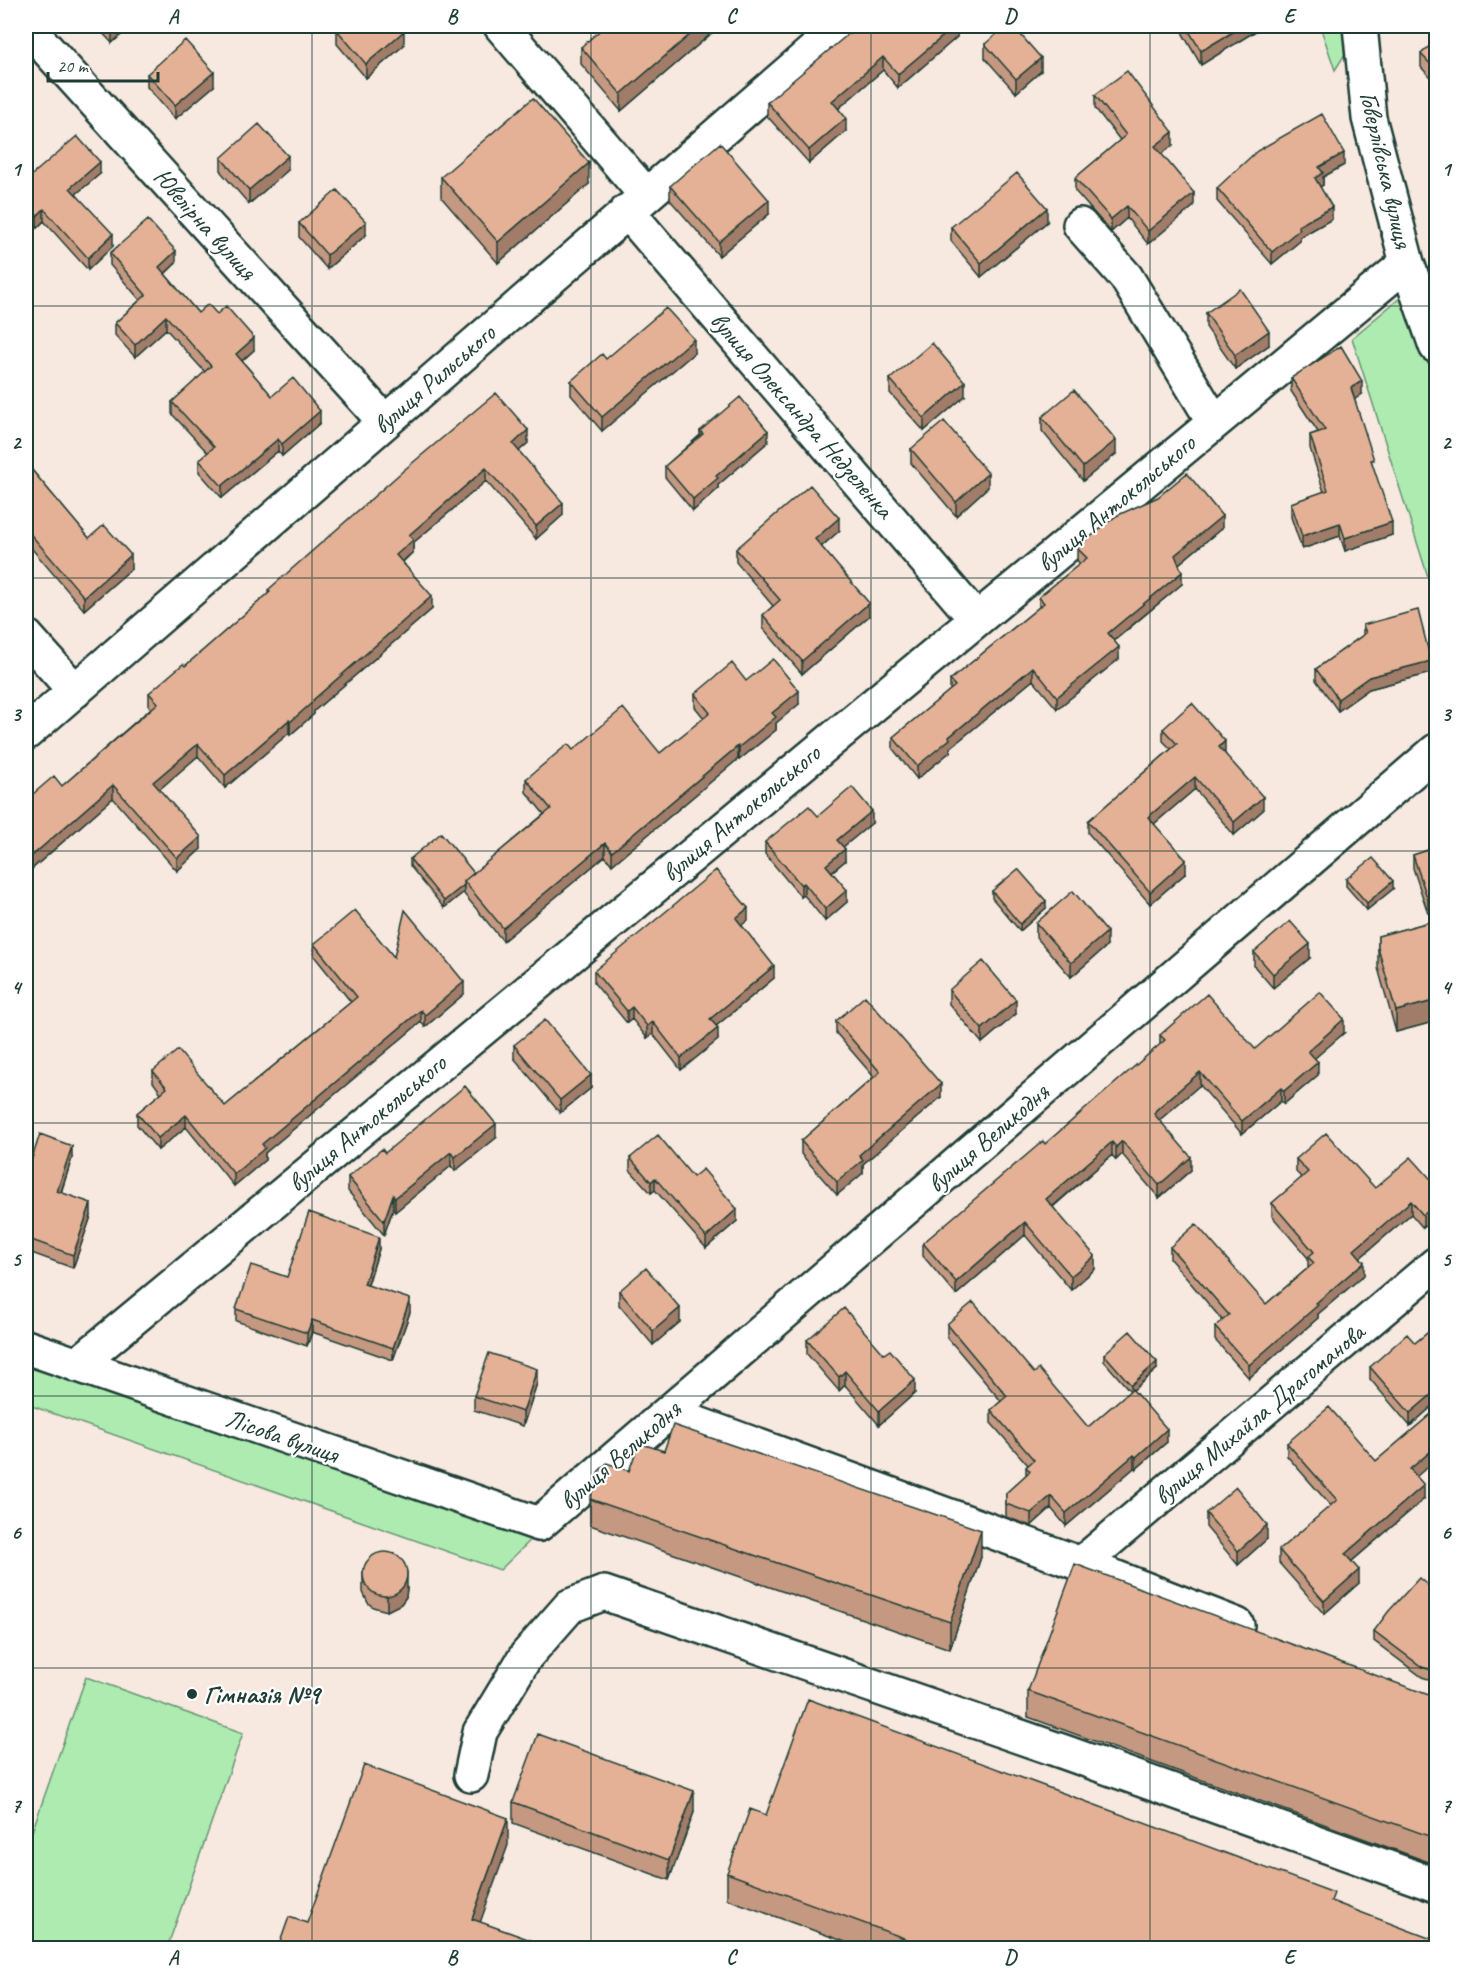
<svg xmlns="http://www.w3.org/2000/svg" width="1462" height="1974" viewBox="0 0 1462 1974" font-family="Caveat,sans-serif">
	<rect width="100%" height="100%" fill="#f7e8e0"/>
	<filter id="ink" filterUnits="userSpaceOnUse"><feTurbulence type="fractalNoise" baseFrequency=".0167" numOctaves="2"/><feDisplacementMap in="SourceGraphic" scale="12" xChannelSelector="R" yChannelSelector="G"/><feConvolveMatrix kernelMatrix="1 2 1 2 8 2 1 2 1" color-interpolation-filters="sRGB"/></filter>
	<g filter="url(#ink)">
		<path fill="#aeebb1" stroke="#669472" stroke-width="1.5" d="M 1320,26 L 1351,26 L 1347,51 L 1335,70 Z
			M 1406,293 L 1436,385 L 1436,602 L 1352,338 Z
			M 26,1347 L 543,1528 L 500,1570 L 26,1404 Z
			M 86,1677 L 243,1733 L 167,1948 L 26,1948 L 26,1849 Z"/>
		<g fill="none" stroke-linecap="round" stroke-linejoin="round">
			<defs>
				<path id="minor" d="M 26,26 L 385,422
					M 501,26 L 646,195
					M 1360,26 L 1369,118 L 1407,263 L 1436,346
					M 627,211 L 976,619
					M 1080,225 L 1126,277 L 1214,422
					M 26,636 L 75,691
					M 26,733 L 842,26
					M 26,1347 L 539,1524 L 1436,751
					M 77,1365 L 1407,263
					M 668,1413 L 1081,1564 L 1237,1625
					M 1081,1564 L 1436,1264
					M 471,1775 L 480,1732 L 526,1656 L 570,1606 L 604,1593 L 1067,1753 L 1436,1885"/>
			</defs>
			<use href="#minor" stroke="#1f3d34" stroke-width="38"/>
			<use href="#minor" stroke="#fff" stroke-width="33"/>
		</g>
		<path fill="#c49881" stroke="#1f3d34" stroke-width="1.5" d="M 96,26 L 131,26 L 112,43 Z
			M 720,26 L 621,111 L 581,64 L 581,47 Z
			M 957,26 L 957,37 L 898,88 L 883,70 L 838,109 L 846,131 L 809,163 L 767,116 L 767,102 Z
			M 1183,26 L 1269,26 L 1264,29 L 1262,27 L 1201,65 L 1183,34 Z
			M 337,30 L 404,45 L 366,78 L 337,44 Z
			M 1437,39 L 1437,85 L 1421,67 L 1421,54 Z
			M 985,44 L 1041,71 L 1016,93 L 985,58 Z
			M 147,74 L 214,86 L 175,119 L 147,87 Z
			M 1095,95 L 1173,145 L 1161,154 L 1194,206 L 1148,244 L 1127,218 L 1111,232 L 1075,191 L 1075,178 L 1120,140 L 1095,108 Z
			M 221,158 L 288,170 L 249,204 L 221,172 Z
			M 1344,165 L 1323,177 L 1323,185 L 1320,187 L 1332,219 L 1300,237 L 1300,241 L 1272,264 L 1217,201 L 1217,188 Z
			M 100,174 L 76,194 L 113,246 L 88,270 L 44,221 L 37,228 L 26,214 L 26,180 Z
			M 441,177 L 589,184 L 498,263 L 441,197 Z
			M 670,186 L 769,214 L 719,256 L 670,200 Z
			M 1047,222 L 981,277 L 951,241 L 951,227 Z
			M 299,223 L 366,235 L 327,269 L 299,237 Z
			M 110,253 L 176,263 L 165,274 L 198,313 L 217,314 L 254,350 L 242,361 L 272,396 L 320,423 L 282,456 L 278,451 L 222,498 L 199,472 L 199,460 L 208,453 L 172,414 L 172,402 L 205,372 L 166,329 L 135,357 L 115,335 L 115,323 L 140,300 L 110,265 Z
			M 1206,313 L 1269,345 L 1235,369 L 1206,327 Z
			M 694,353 L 602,431 L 571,395 L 571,381 L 606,359 Z
			M 1291,378 L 1362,394 L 1354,399 L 1392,535 L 1345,551 L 1340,536 L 1302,549 L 1291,517 L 1291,503 L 1324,492 L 1310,448 L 1310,435 L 1318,432 L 1291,391 Z
			M 890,379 L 965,396 L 924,431 L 890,393 Z
			M 1042,417 L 1116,454 L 1083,481 L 1042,431 Z
			M 700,431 L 768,442 L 718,485 L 718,489 L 693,511 L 665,477 L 665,466 L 700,435 Z
			M 528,443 L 519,451 L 563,515 L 536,539 L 486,481 L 413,543 L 413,552 L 403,562 L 432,609 L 314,711 L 314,714 L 290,735 L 289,733 L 225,788 L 198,756 L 159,789 L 201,849 L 177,871 L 113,798 L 26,874 L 26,800 L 62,786 L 151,708 L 149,706 L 149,693 L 185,666 L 268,594 L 268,590 Z
			M 911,449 L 988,487 L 956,516 L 911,463 Z
			M 26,463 L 89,538 L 131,569 L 84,610 L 27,543 L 26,544 Z
			M 1222,528 L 1179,564 L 1182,584 L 1114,641 L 1119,659 L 1057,709 L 1033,680 L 950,748 L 950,752 L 917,779 L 893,749 L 893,737 L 950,690 L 950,680 L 1039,607 L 1039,597 L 1080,564 L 1077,560 L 1077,548 Z
			M 839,531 L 821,547 L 869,616 L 802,674 L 763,628 L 763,615 L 773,606 L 736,562 L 736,549 Z
			M 1363,625 L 1431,673 L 1369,689 L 1338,711 L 1316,680 L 1316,669 L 1363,635 Z
			M 746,681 L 799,704 L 776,723 L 776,730 L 739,760 L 738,759 L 612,865 L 605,856 L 503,941 L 464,894 L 464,892 L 444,908 L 410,866 L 410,859 L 474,873 L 544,814 L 526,792 L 526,779 L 573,750 L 660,753 L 704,718 L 695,707 L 695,694 Z
			M 1163,729 L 1225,754 L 1263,810 L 1234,835 L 1195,789 L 1154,824 L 1186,873 L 1150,904 L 1088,833 L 1088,821 L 1171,749 L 1163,741 Z
			M 818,816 L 872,823 L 843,847 L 845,861 L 832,872 L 847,902 L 825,921 L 804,895 L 801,897 L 765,854 L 765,842 Z
			M 1437,847 L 1437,911 L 1428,913 L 1413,868 L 1413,855 Z
			M 1346,879 L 1393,889 L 1367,910 L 1346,886 Z
			M 992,891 L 1046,908 L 1020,931 L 992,898 Z
			M 748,920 L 741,925 L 774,978 L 716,1026 L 718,1040 L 681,1070 L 653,1034 L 647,1038 L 632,1019 L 627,1023 L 594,983 L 594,971 Z
			M 1437,920 L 1437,1021 L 1396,1032 L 1378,968 L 1378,936 Z
			M 1036,923 L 1107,946 L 1071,977 L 1036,937 Z
			M 314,944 L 394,957 L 464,994 L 425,1027 L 421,1022 L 265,1153 L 265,1160 L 234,1186 L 186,1127 L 158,1150 L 137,1125 L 137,1113 L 161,1093 L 153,1082 L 153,1071 L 225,1106 L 351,1002 L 314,956 Z
			M 1254,952 L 1310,958 L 1273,988 L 1254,966 Z
			M 949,990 L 1016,1014 L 982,1043 L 949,1004 Z
			M 836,1021 L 941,1097 L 863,1164 L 863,1173 L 837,1195 L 801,1154 L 801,1141 L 874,1077 L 836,1033 Z
			M 1344,1033 L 1314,1058 L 1318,1075 L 1284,1104 L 1281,1101 L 1242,1134 L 1200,1085 L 1159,1120 L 1191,1170 L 1159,1198 L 1122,1154 L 1116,1160 L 1112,1155 L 1053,1207 L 1095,1269 L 1071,1290 L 1025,1235 L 956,1295 L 923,1256 L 923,1243 L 1045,1144 L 1160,1045 L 1160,1035 L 1255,1049 Z
			M 514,1045 L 591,1088 L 560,1113 L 514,1058 Z
			M 496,1138 L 455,1171 L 451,1166 L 395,1212 L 393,1209 L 384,1235 L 348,1191 L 348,1177 L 385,1153 Z
			M 72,1158 L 61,1193 L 91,1216 L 73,1268 L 26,1251 L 26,1177 Z
			M 630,1158 L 737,1221 L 706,1248 L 655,1190 L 651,1193 L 630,1170 Z
			M 1296,1159 L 1375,1188 L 1437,1186 L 1437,1217 L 1423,1228 L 1411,1214 L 1360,1258 L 1364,1275 L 1318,1314 L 1318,1318 L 1249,1378 L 1215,1340 L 1215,1327 L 1223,1321 L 1170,1259 L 1170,1247 L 1266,1304 L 1308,1268 L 1308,1258 L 1272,1216 L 1272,1203 L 1302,1178 L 1296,1172 Z
			M 379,1249 L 368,1285 L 410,1312 L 393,1360 L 312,1332 L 307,1346 L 236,1321 L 236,1309 L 287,1277 Z
			M 619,1291 L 680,1322 L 653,1345 L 619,1305 Z
			M 947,1324 L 1034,1373 L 1088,1427 L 1130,1391 L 1104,1361 L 1104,1354 L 1157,1369 L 1133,1390 L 1167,1442 L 1136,1469 L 1134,1468 L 1066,1526 L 1051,1508 L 1031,1526 L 1006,1517 L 1006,1493 L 1026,1475 L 1026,1467 L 1028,1465 L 991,1423 L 991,1410 L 1001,1401 L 947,1337 Z
			M 1437,1325 L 1437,1402 L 1410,1426 L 1370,1379 L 1370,1367 L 1415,1343 Z
			M 807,1340 L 915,1393 L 879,1425 L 845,1385 L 839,1391 L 807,1354 Z
			M 537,1383 L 523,1426 L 474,1410 L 474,1396 Z
			M 1437,1409 L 1437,1459 L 1416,1476 L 1424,1499 L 1352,1561 L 1359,1583 L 1324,1614 L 1279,1563 L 1279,1550 L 1331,1506 L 1287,1456 L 1287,1443 L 1376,1461 Z
			M 629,1471 L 981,1557 L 950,1649 L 590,1525 L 590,1499 Z
			M 1206,1513 L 1267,1539 L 1238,1565 L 1206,1527 Z
			M 363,1569 L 407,1587 L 406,1597 L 401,1604 L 387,1611 L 373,1607 L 368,1603 L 363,1592 Z
			M 1437,1593 L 1437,1682 L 1422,1677 L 1374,1641 L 1374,1631 Z
			M 1028,1691 L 1437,1698 L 1437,1865 L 1028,1717 Z
			M 513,1802 L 694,1812 L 669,1880 L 513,1823 Z
			M 766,1815 L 1334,1902 L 1437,1948 L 862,1948 L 727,1899 L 727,1873 Z"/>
		<path fill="#a07c69" stroke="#1f3d34" stroke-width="1.5" d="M 116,26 L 131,26 L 112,43 L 112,29 Z
			M 700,26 L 720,26 L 621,111 L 621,94 Z
			M 955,26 L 957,26 L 957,37 L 898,88 L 898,74 Z
			M 1243,26 L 1262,26 L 1262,27 L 1201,65 L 1201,51 Z
			M 404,31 L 404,45 L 366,78 L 366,64 Z
			M 883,57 L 883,70 L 832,114 L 832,101 Z
			M 1041,58 L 1041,71 L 1016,93 L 1016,79 Z
			M 214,72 L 214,86 L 175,119 L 175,105 Z
			M 846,118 L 846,131 L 809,163 L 809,150 Z
			M 1173,132 L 1173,145 L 1155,159 L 1155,146 Z
			M 1344,153 L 1344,165 L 1323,177 L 1323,185 L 1315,190 L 1315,178 L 1319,167 Z
			M 288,156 L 288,170 L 249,204 L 249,190 Z
			M 100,162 L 100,174 L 70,199 L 70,188 Z
			M 589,163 L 589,184 L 498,263 L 498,242 Z
			M 1194,193 L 1194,206 L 1148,244 L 1148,231 Z
			M 769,200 L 769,214 L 719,256 L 719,242 Z
			M 1127,206 L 1127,218 L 1111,232 L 1111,219 Z
			M 1332,207 L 1332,219 L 1300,237 L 1300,241 L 1272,264 L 1272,252 L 1298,226 Z
			M 1047,208 L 1047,222 L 981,277 L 981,263 Z
			M 44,209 L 44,221 L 37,228 L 37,216 Z
			M 366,222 L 366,235 L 327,269 L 327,255 Z
			M 113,234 L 113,246 L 88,270 L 88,258 Z
			M 176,251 L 176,263 L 159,279 L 159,267 Z
			M 166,316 L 166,329 L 135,357 L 135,345 Z
			M 1269,331 L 1269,345 L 1235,369 L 1235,355 Z
			M 254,338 L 254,350 L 236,366 L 236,354 Z
			M 694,339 L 694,353 L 602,431 L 602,417 Z
			M 1362,381 L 1362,394 L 1351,402 L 1351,388 Z
			M 965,382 L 965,396 L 924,431 L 924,418 Z
			M 320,411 L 320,423 L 282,456 L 282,444 Z
			M 528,430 L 528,443 L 513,456 L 513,444 Z
			M 768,431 L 768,442 L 718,485 L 718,489 L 693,511 L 693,499 L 716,476 Z
			M 278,439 L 278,451 L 222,498 L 222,486 Z
			M 1116,440 L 1116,454 L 1083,481 L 1083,467 Z
			M 486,468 L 486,481 L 413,543 L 413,552 L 396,567 L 396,555 L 409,535 Z
			M 988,473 L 988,487 L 956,516 L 956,502 Z
			M 563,503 L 563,515 L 536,539 L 536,526 Z
			M 1222,516 L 1222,528 L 1175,567 L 1175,555 Z
			M 839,518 L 839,531 L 815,552 L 815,539 Z
			M 1392,522 L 1392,535 L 1345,551 L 1345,538 Z
			M 1340,523 L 1340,536 L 1302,549 L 1302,536 Z
			M 27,530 L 27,543 L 26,544 L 26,531 Z
			M 131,555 L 131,569 L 84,610 L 84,597 Z
			M 1182,572 L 1182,584 L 1108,645 L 1108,633 Z
			M 432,596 L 432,609 L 314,711 L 314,714 L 290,735 L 290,722 L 313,700 Z
			M 869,603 L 869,616 L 802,674 L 802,661 Z
			M 1119,647 L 1119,659 L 1057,709 L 1057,697 Z
			M 1431,661 L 1431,673 L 1369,689 L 1338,711 L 1338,699 L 1369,677 Z
			M 1033,667 L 1033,680 L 950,748 L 950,752 L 917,779 L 917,766 L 949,737 Z
			M 799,691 L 799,704 L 776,723 L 776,730 L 739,760 L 739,747 L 772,713 Z
			M 289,720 L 289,733 L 225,788 L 225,775 Z
			M 1225,741 L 1225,754 L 1219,759 L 1219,747 Z
			M 198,744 L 198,756 L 153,795 L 153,782 Z
			M 738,746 L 738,759 L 612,865 L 612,852 Z
			M 1195,777 L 1195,789 L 1148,829 L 1148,817 Z
			M 113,785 L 113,798 L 26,874 L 26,861 Z
			M 1263,797 L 1263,810 L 1234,835 L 1234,822 Z
			M 872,811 L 872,823 L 837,852 L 837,840 Z
			M 201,837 L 201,849 L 177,871 L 177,858 Z
			M 605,843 L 605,856 L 503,941 L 503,928 Z
			M 845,849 L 845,861 L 826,876 L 826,865 Z
			M 1186,860 L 1186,873 L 1150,904 L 1150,892 Z
			M 1393,881 L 1393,889 L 1367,910 L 1367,903 Z
			M 804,883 L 804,895 L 801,897 L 801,885 Z
			M 464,885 L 464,892 L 444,908 L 444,901 Z
			M 847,890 L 847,902 L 825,921 L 825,909 Z
			M 1437,897 L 1437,911 L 1428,913 L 1428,900 Z
			M 1046,901 L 1046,908 L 1020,931 L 1020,924 Z
			M 748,908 L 748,920 L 736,930 L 736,918 Z
			M 1107,932 L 1107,946 L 1071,977 L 1071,963 Z
			M 1310,944 L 1310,958 L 1273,988 L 1273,974 Z
			M 774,966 L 774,978 L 710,1031 L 710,1019 Z
			M 464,982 L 464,994 L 425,1027 L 425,1015 Z
			M 1016,1000 L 1016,1014 L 982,1043 L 982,1029 Z
			M 1437,1000 L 1437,1021 L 1396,1032 L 1396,1011 Z
			M 632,1007 L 632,1019 L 627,1023 L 627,1011 Z
			M 421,1010 L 421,1022 L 265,1153 L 265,1160 L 234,1186 L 234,1174 L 262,1144 Z
			M 1344,1019 L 1344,1033 L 1308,1064 L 1308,1051 Z
			M 653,1022 L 653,1034 L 647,1038 L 647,1026 Z
			M 718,1028 L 718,1040 L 681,1070 L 681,1058 Z
			M 1318,1062 L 1318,1075 L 1284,1104 L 1284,1091 Z
			M 1200,1072 L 1200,1085 L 1156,1123 L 1154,1114 L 1156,1110 Z
			M 591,1075 L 591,1088 L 560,1113 L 560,1100 Z
			M 941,1084 L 941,1097 L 863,1164 L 863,1173 L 837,1195 L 837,1182 L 859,1155 Z
			M 1281,1088 L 1281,1101 L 1242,1134 L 1242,1121 Z
			M 186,1115 L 186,1127 L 158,1150 L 158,1138 Z
			M 496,1124 L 496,1138 L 455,1171 L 455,1157 Z
			M 1122,1141 L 1122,1154 L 1116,1160 L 1116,1147 Z
			M 1112,1142 L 1112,1155 L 1046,1212 L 1046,1199 Z
			M 72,1146 L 72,1158 L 57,1204 L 57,1191 Z
			M 451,1152 L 451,1166 L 395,1212 L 395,1198 Z
			M 1191,1157 L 1191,1170 L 1159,1198 L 1159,1185 Z
			M 655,1178 L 655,1190 L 651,1193 L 651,1182 Z
			M 393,1195 L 393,1209 L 384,1235 L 384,1221 Z
			M 1411,1201 L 1411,1214 L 1354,1263 L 1354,1250 Z
			M 91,1203 L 91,1216 L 73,1268 L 73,1255 Z
			M 1437,1204 L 1437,1217 L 1423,1228 L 1423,1215 Z
			M 737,1209 L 737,1221 L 706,1248 L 706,1237 Z
			M 1025,1222 L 1025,1235 L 956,1295 L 956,1282 Z
			M 379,1237 L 379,1249 L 364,1296 L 364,1284 Z
			M 1095,1256 L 1095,1269 L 1071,1290 L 1071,1276 Z
			M 1364,1262 L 1364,1275 L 1318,1314 L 1318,1318 L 1249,1378 L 1249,1365 L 1316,1303 Z
			M 410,1299 L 410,1312 L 393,1360 L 393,1348 Z
			M 680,1308 L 680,1322 L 653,1345 L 653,1331 Z
			M 312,1320 L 312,1332 L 307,1346 L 307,1333 Z
			M 1157,1362 L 1157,1369 L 1131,1392 L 1131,1385 Z
			M 537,1369 L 537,1383 L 523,1426 L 523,1412 Z
			M 845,1371 L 845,1385 L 839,1391 L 839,1377 Z
			M 915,1380 L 915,1393 L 879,1425 L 879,1411 Z
			M 1437,1390 L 1437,1402 L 1410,1426 L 1410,1413 Z
			M 1167,1429 L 1167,1442 L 1136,1469 L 1136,1457 Z
			M 1437,1446 L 1437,1459 L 1410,1482 L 1410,1469 Z
			M 1134,1455 L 1134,1468 L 1066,1526 L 1066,1513 Z
			M 1424,1485 L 1424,1499 L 1345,1567 L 1345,1554 Z
			M 1051,1496 L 1051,1508 L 1031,1526 L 1031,1513 Z
			M 1267,1525 L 1267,1539 L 1238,1565 L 1238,1551 Z
			M 981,1530 L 981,1557 L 950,1649 L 950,1622 Z
			M 1359,1570 L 1359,1583 L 1324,1614 L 1324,1601 Z
			M 407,1573 L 407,1587 L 406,1597 L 401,1604 L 387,1611 L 387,1597 Z
			M 694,1791 L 694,1812 L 669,1880 L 669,1860 Z
			M 508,1818 L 508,1845 L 472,1945 L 472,1919 Z"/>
		<path fill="#e4b196" stroke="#1f3d34" stroke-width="1.5" d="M 108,26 L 116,26 L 112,29 Z
			M 342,26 L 400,26 L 404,31 L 366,64 L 337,30 Z
			M 605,26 L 700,26 L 621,94 L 581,47 Z
			M 858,26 L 955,26 L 898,74 L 883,57 L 832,101 L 846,118 L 809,150 L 767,102 Z
			M 1006,26 L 1013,26 L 1041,58 L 1016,79 L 985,44 Z
			M 1186,26 L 1243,26 L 1201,51 Z
			M 1437,39 L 1437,71 L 1421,54 Z
			M 185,40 L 214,72 L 175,105 L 147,74 Z
			M 1127,71 L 1173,132 L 1155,146 L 1194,193 L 1148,231 L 1127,206 L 1111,219 L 1075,178 L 1126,135 L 1095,95 Z
			M 533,98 L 589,163 L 498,242 L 441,177 Z
			M 1322,114 L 1344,153 L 1319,167 L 1323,173 L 1315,178 L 1332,207 L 1298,226 L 1300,229 L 1272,252 L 1217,188 L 1257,151 Z
			M 259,124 L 288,156 L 249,190 L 221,158 Z
			M 77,136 L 100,162 L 70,188 L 113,234 L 88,258 L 44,209 L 37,216 L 26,202 L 26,180 Z
			M 720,143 L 769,200 L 719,242 L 670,186 Z
			M 1017,173 L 1047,208 L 981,263 L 951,227 Z
			M 337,190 L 366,222 L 327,255 L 299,223 Z
			M 148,220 L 176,251 L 159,267 L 198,313 L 208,304 L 217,314 L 226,306 L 254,338 L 236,354 L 272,396 L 293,378 L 320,411 L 282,444 L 278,439 L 222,486 L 199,460 L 214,447 L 172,402 L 211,366 L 166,316 L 135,345 L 115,323 L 146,295 L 110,253 Z
			M 1240,289 L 1269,331 L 1235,355 L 1206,313 Z
			M 666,308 L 694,339 L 602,417 L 571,381 L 602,354 L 606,359 Z
			M 932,343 L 965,382 L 924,418 L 890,379 Z
			M 1341,346 L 1362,381 L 1351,388 L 1374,460 L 1371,460 L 1392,522 L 1345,538 L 1340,523 L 1302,536 L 1291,503 L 1328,490 L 1310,435 L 1325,430 L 1291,378 Z
			M 1074,390 L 1116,440 L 1083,467 L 1042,417 Z
			M 496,393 L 528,430 L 513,444 L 563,503 L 536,526 L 486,468 L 409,535 L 413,540 L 396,555 L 432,596 L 313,700 L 314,701 L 290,722 L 289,720 L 225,775 L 198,744 L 153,782 L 201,837 L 177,858 L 113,785 L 26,861 L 26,800 L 54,776 L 62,786 L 158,703 L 149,693 L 183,664 L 185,666 L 270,592 L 268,590 L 404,470 Z
			M 740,397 L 768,431 L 716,476 L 718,478 L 693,499 L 665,466 L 703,434 L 700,431 Z
			M 944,421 L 988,473 L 956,502 L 911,449 Z
			M 26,463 L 89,538 L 104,525 L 131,555 L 84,597 L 27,530 L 26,531 Z
			M 1187,473 L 1222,516 L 1175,555 L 1182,572 L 1108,633 L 1119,647 L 1057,697 L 1033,667 L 949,737 L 950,739 L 917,766 L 893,737 L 955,686 L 950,680 L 1044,603 L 1039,597 L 1087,558 L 1077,548 L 1116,516 L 1158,497 Z
			M 810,485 L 839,518 L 815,539 L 869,603 L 802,661 L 763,615 L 780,600 L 736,549 Z
			M 1418,610 L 1431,661 L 1369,677 L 1338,699 L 1316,669 L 1366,633 L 1363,625 Z
			M 773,659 L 799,691 L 772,713 L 776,717 L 739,747 L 738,746 L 612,852 L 605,843 L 503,928 L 464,881 L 551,809 L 526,779 L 568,744 L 573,750 L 623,708 L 660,753 L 710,713 L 695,694 L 732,663 L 746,681 Z
			M 1192,703 L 1225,741 L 1219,747 L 1263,797 L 1234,822 L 1195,777 L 1148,817 L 1186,860 L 1150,892 L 1088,821 L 1177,744 L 1163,729 Z
			M 852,787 L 872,811 L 837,840 L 845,849 L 826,865 L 847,890 L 825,909 L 804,883 L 801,885 L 765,842 L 809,806 L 818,816 Z
			M 441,833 L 474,873 L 464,881 L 464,885 L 444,901 L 410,859 Z
			M 1437,847 L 1437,897 L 1428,900 L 1413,855 Z
			M 1373,858 L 1393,881 L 1367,903 L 1346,879 Z
			M 1018,869 L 1046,901 L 1020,924 L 992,891 Z
			M 716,870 L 748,908 L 736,918 L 774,966 L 710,1019 L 718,1028 L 681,1058 L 653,1022 L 647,1026 L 632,1007 L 627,1011 L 594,971 Z
			M 1073,891 L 1107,932 L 1071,963 L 1036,923 Z
			M 355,910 L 394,957 L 405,910 L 464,982 L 425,1015 L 421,1010 L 262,1144 L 265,1148 L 234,1174 L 186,1115 L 158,1138 L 137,1113 L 167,1088 L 153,1071 L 178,1050 L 225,1106 L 357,997 L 314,944 Z
			M 1437,920 L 1437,1000 L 1396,1011 L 1378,948 L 1378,936 Z
			M 1290,921 L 1310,944 L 1273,974 L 1254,952 Z
			M 983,961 L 1016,1000 L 982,1029 L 949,990 Z
			M 1320,992 L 1344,1019 L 1308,1051 L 1318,1062 L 1284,1091 L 1281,1088 L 1242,1121 L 1200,1072 L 1156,1110 L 1154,1114 L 1191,1157 L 1159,1185 L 1122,1141 L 1116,1147 L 1112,1142 L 1046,1199 L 1095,1256 L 1071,1276 L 1025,1222 L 956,1282 L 923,1243 L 1043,1141 L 1045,1144 L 1165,1040 L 1160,1035 L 1207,994 L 1255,1049 Z
			M 865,996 L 941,1084 L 859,1155 L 863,1160 L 837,1182 L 801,1141 L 880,1072 L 836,1021 Z
			M 545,1020 L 591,1075 L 560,1100 L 514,1045 Z
			M 465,1086 L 496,1124 L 455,1157 L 451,1152 L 395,1198 L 393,1195 L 384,1221 L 348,1177 L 382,1149 L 385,1153 Z
			M 1326,1133 L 1375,1188 L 1411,1157 L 1437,1186 L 1437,1204 L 1423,1215 L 1411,1201 L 1354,1250 L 1364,1262 L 1316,1303 L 1318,1305 L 1249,1365 L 1215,1327 L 1229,1315 L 1170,1247 L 1196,1224 L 1266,1304 L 1314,1263 L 1308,1257 L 1314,1252 L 1272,1203 L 1308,1172 L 1296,1159 Z
			M 40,1134 L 72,1146 L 57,1191 L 91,1203 L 73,1255 L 26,1238 L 26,1177 Z
			M 658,1135 L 693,1177 L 703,1169 L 737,1209 L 706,1237 L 655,1178 L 651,1182 L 630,1158 Z
			M 309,1212 L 379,1237 L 364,1284 L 410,1299 L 393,1348 L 312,1320 L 307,1333 L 236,1309 L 251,1265 L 287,1277 Z
			M 646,1268 L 680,1308 L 653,1331 L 619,1291 Z
			M 973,1302 L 1034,1373 L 1039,1369 L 1088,1427 L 1132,1389 L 1167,1429 L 1136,1457 L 1134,1455 L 1066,1513 L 1051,1496 L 1031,1513 L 1006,1504 L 1006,1493 L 1030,1471 L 1026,1467 L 1034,1460 L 991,1410 L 1007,1396 L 947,1324 Z
			M 844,1308 L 884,1354 L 890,1350 L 915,1380 L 879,1411 L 845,1371 L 839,1377 L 807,1340 Z
			M 1437,1325 L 1437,1390 L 1410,1413 L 1370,1367 L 1407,1334 L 1415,1343 Z
			M 1130,1331 L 1157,1362 L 1131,1385 L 1104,1354 Z
			M 489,1353 L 537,1369 L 523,1412 L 474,1396 Z
			M 1329,1407 L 1376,1461 L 1437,1409 L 1437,1446 L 1410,1469 L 1424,1485 L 1345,1554 L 1359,1570 L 1324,1601 L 1279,1550 L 1337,1500 L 1287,1443 Z
			M 673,1425 L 981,1530 L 950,1622 L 590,1499 L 599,1471 L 607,1463 L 629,1471 L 639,1443 L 664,1451 Z
			M 1236,1487 L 1267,1525 L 1238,1551 L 1206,1513 Z
			M363 1574a22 22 0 1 1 44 0a22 22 0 1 1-44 0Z
			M 1075,1564 L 1437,1698 L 1437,1839 L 1028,1691 Z
			M 1419,1578 L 1437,1593 L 1437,1672 L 1422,1667 L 1374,1631 L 1388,1612 Z
			M 808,1699 L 1334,1893 L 1331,1901 L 1437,1941 L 1437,1948 L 931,1948 L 727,1873 L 750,1809 L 766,1815 Z
			M 538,1734 L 694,1791 L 669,1860 L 513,1802 Z
			M 364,1765 L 508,1818 L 472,1919 L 553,1948 L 278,1948 L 289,1917 L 307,1923 Z"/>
	</g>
	<path fill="none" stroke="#1f3d34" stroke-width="1.5" stroke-opacity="0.55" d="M 312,26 L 312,1948M 591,26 L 591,1948M 871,26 L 871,1948M 1150,26 L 1150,1948M 26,306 L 1436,306M 26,578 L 1436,578M 26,851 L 1436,851M 26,1123 L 1436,1123M 26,1396 L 1436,1396M 26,1668 L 1436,1668"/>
	<circle fill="#1f3d34" stroke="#fff" stroke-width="2" cx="192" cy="1694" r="6"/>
	<g text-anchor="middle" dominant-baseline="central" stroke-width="4.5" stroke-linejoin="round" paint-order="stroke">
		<g font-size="26" fill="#1f3d34" stroke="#fff">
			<text transform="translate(1386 170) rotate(77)">Говерлівська вулиця</text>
			<text transform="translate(205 224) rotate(48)">Ювелірна вулиця</text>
			<text transform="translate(434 379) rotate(-41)">вулиця Рильського</text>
			<text transform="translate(802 415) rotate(49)">вулиця Олександра Недзеленка</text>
			<text transform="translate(1116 503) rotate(-40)">вулиця Антокольського</text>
			<text transform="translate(741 813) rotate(-40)">вулиця Антокольського</text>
			<text transform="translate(367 1123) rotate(-40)">вулиця Антокольського</text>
			<text transform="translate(988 1138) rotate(-41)">вулиця Великодня</text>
			<text transform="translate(1259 1414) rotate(-40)">вулиця Михайла Драгоманова</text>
			<text transform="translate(282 1436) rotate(19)">Лісова вулиця</text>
			<text transform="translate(620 1455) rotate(-41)">вулиця Великодня</text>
		</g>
		<g font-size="26" font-weight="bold" fill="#1f3d34" stroke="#fff" text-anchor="start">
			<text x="204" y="1694">Гімназія №9</text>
		</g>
	</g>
	<rect width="1462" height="1974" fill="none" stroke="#fff" stroke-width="66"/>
	<path d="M48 72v9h110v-9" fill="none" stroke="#1f3d34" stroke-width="3"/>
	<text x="57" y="72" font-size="18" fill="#1f3d34" stroke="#ffffff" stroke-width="4.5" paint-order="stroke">20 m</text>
	<rect x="33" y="33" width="1396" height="1908" fill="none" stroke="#1f3d34" stroke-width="2"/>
	<g font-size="20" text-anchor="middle" font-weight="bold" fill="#1f3d34">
		<text x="173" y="23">A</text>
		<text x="452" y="23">B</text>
		<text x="731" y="23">C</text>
		<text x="1010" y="23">D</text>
		<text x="1289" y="23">E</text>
		<text x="16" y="176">1</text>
		<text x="1446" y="176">1</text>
		<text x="16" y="449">2</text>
		<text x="1446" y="449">2</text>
		<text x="16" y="721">3</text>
		<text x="1446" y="721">3</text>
		<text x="16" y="994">4</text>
		<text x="1446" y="994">4</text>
		<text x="16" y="1266">5</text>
		<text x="1446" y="1266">5</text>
		<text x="16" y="1539">6</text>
		<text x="1446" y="1539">6</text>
		<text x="16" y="1812">7</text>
		<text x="1446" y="1812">7</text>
		<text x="173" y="1964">A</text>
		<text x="452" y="1964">B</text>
		<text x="731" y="1964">C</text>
		<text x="1010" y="1964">D</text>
		<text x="1289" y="1964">E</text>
	</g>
</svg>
